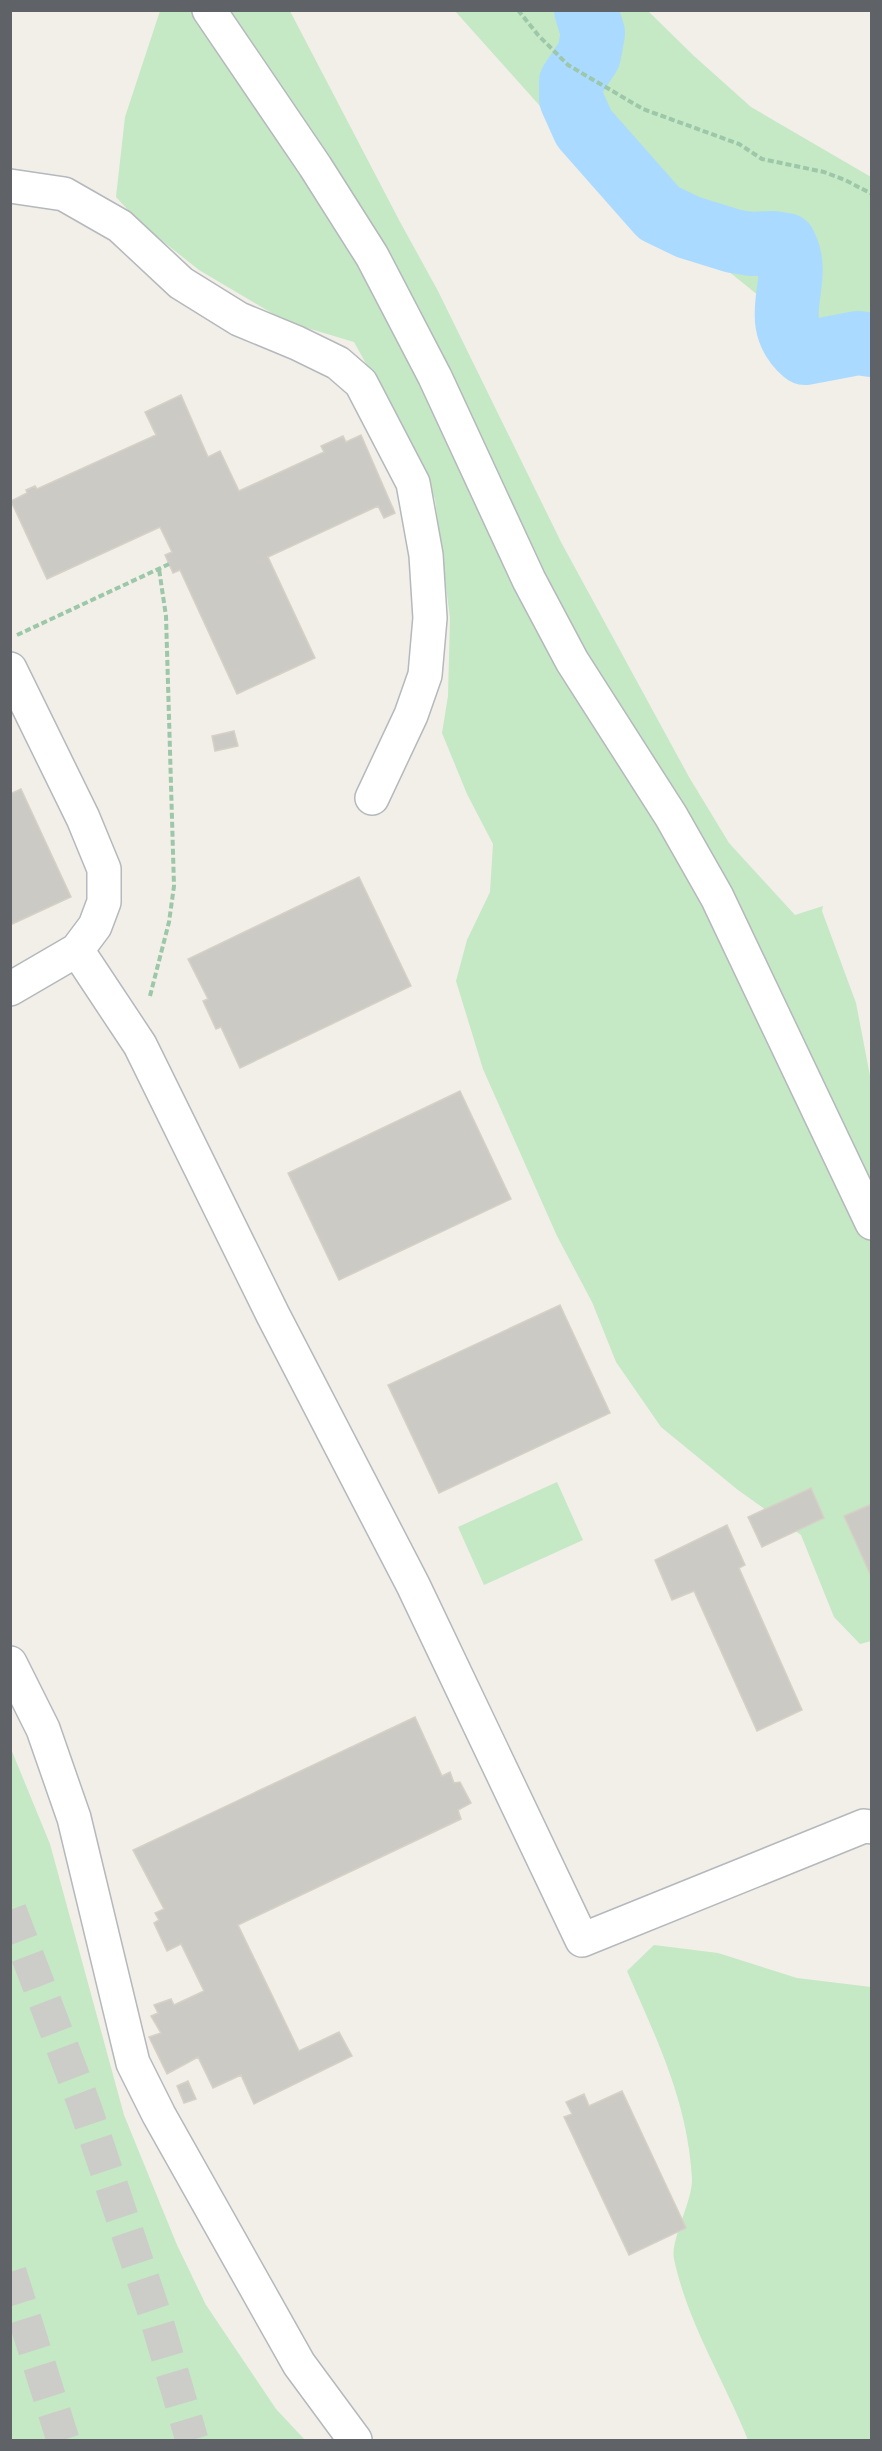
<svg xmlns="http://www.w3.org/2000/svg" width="882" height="2451" viewBox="0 0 882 2451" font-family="Jost,sans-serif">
	<rect width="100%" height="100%" fill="#f1efe8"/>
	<path fill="#c5e8c5" d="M 160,11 L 290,11 L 399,220 L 438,291 L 561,542 L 689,777 L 729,843 L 795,915 L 823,906 L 822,911 L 856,1003 L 871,1081 L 871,1641 L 860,1644 L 834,1617 L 801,1535 L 738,1490 L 661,1427 L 616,1362 L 592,1302 L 557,1236 L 483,1069 L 456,981 L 467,940 L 490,892 L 493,844 L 467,794 L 442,733 L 448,696 L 450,618 L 435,499 L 405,434 L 354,342 L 287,322 L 199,270 L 141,224 L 116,197 L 125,117 Z
		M 455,11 L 648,11 L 694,56 L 751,107 L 871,177 L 871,368 L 831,345 L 764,300 L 686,237 L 540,106 Z
		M 557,1482 L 583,1540 L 484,1585 L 458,1527 Z
		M 11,1749 L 50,1844 L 124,2115 L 177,2245 L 206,2305 L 276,2409 L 305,2440 L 11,2440 Z
		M 654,1945 L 718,1953 L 797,1978 L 871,1987 L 871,2440 L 748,2440 C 724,2380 688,2324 674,2259 C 670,2241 693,2200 692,2179 C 688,2102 657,2040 627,1971 Z"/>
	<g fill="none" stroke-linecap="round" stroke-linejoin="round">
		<path stroke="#aadaff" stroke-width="64" d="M 586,10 L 593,33 L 589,55 L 571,82 L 571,99 L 584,128 L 659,213 L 688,227 L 733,241 L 751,244 L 772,243 L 785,245 C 804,282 766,319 805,353 L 858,343 L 872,345"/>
	</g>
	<path fill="#cccac5" stroke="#d6d1c6" stroke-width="1.5" d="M 181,395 L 208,457 L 220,451 L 239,491 L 324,452 L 321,446 L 343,436 L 346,442 L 361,435 L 395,513 L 384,518 L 378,506 L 268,557 L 315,658 L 237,694 L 180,570 L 173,573 L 165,555 L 172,552 L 160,527 L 47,579 L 11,501 L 27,493 L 26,490 L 35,486 L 37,489 L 156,435 L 145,412 Z
		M 234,731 L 238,746 L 215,751 L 212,736 Z
		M 21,789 L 71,897 L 10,925 L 10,794 Z
		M 359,877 L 411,986 L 240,1068 L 221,1027 L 216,1029 L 203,1001 L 208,999 L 188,959 Z
		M 460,1091 L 511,1199 L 339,1280 L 288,1173 Z
		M 560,1305 L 610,1413 L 439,1493 L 388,1385 Z
		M 811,1488 L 824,1518 L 762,1547 L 748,1517 Z
		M 872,1504 L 872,1573 L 870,1574 L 844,1516 Z
		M 727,1525 L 745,1565 L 739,1568 L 802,1710 L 757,1731 L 694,1591 L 672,1600 L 655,1560 Z
		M 415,1717 L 442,1776 L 450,1772 L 454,1783 L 460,1782 L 471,1803 L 458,1810 L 461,1819 L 238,1925 L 299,2051 L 339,2032 L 352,2056 L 254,2104 L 241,2075 L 213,2088 L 198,2057 L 167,2074 L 149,2037 L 161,2033 L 151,2016 L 158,2013 L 154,2005 L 171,1999 L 174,2005 L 204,1991 L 181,1944 L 167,1951 L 154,1923 L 159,1920 L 155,1913 L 164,1909 L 133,1850 Z
		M 188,2081 L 196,2099 L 184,2103 L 177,2086 Z
		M 622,2091 L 686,2228 L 629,2255 L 564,2117 L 572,2114 L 566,2102 L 584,2094 L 589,2106 Z"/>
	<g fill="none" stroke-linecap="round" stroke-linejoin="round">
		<path stroke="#ccccc8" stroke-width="33" stroke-dasharray="33 16" stroke-linecap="butt" d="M 10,1910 L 85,2107 L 156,2318 L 192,2440
			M 10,2272 L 63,2440"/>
		<defs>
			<path id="minor" d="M 209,10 L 315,166 L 372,256 L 435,377 L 529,580 L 572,661 L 671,816 L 717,897 L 872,1223
				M 10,186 L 64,194 L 120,226 L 181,283 L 239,319 L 297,343 L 338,363 L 361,383 L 413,483 L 426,555 L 430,618 L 425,675 L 411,715 L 372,798
				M 10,669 L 83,818 L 104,869 L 104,902 L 95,926 L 77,950 L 10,989
				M 77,950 L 140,1045 L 273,1315 L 413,1585 L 582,1940 L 864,1826 L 872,1827
				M 10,1663 L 43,1729 L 74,1818 L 133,2063 L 159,2115 L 299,2364 L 355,2440"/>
		</defs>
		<use href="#minor" stroke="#b5b8bc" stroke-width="36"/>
		<path stroke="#9cc7a9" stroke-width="4" stroke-dasharray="6 3" stroke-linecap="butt" d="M 518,10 L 538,35 L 568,65 L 643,109 L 739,144 L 762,159 L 824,172 L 845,180 L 872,194
			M 17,635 L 169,564
			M 150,996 L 169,922 L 174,886 L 166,616 L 159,569"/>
		<use href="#minor" stroke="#fff" stroke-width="33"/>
	</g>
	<rect width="882" height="2451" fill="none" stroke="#5f6368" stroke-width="24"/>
</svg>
